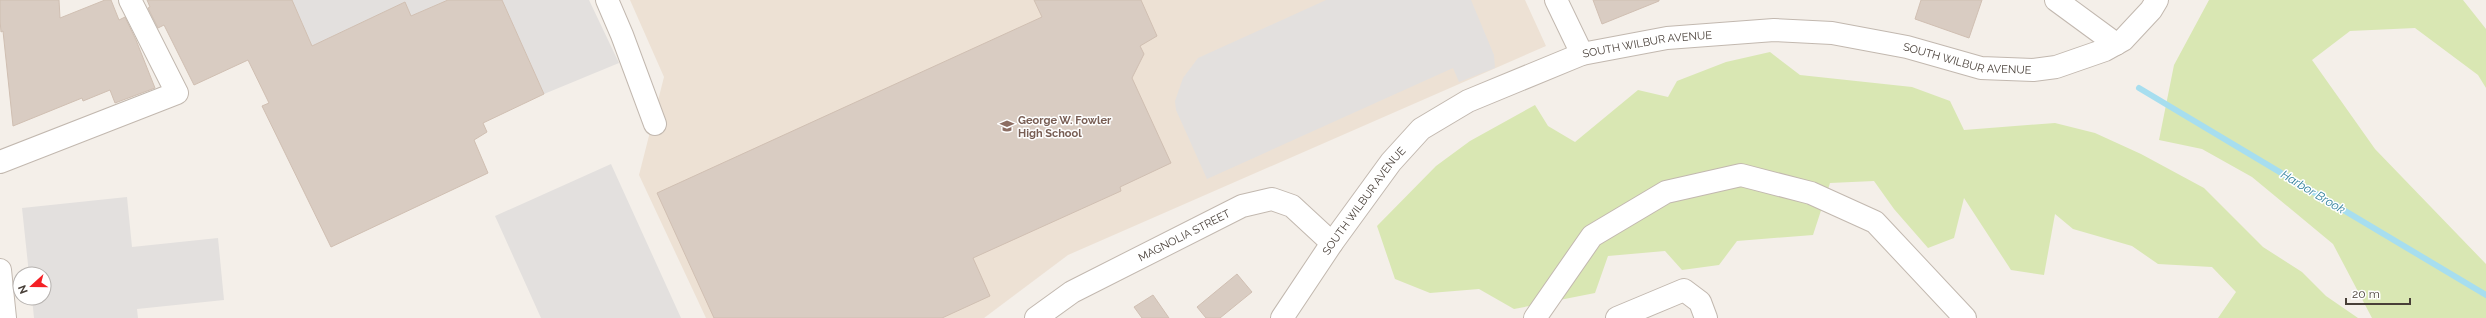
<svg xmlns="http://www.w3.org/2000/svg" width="2486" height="318" viewBox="0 0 2486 318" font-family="Raleway,sans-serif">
	<rect width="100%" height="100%" fill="#f4efe9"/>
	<path fill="#ede1d4" d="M 630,0 L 1525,0 L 1546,46 L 1068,255 L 984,318 L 706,318 L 639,175 L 664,77 Z"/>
	<path fill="#d9e7b3" d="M 2209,0 L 2463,0 L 2486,29 L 2486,88 L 2478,75 L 2415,28 L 2350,31 L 2312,60 L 2375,149 L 2486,264 L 2486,318 L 2372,318 L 2333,244 L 2252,177 L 2202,149 L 2159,140 L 2174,65 Z
		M 1770,52 L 1800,75 L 1912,87 L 1950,101 L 1964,130 L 2055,123 L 2095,133 L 2141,154 L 2204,188 L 2263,247 L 2302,272 L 2326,296 L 2358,318 L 2218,318 L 2236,292 L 2212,267 L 2158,264 L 2132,246 L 2073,229 L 2055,214 L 2044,275 L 2011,270 L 1964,198 L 1954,238 L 1928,248 L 1894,209 L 1874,181 L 1830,183 L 1813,235 L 1737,241 L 1719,265 L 1682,270 L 1665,251 L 1608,256 L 1595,293 L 1514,309 L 1479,289 L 1430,293 L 1395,279 L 1377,226 L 1436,166 L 1470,141 L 1535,105 L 1548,126 L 1575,142 L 1638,90 L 1668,97 L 1677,81 L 1726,62 Z"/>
	<path fill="#e3e0de" d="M 292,0 L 448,0 L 411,16 L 405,2 L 312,46 Z
		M 502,0 L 589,0 L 619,63 L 544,94 Z
		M 1326,0 L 1471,0 L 1494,55 L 1495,68 L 1459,82 L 1453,68 L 1207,179 L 1176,110 L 1175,101 L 1183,78 L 1198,58 Z
		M 611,164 L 681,318 L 541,318 L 495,216 Z
		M 127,197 L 132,247 L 218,238 L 224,300 L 137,309 L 138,318 L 34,318 L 32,298 L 44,298 L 44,274 L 29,274 L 22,208 Z"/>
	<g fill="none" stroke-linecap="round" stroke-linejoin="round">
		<path stroke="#a7deef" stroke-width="6" d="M 2139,88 L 2486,295"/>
	</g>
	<path fill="#d9ccc2" stroke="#d0bfb2" d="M 0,0 L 59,0 L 60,18 L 105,0 L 111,0 L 119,20 L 125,17 L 136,40 L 155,88 L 115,103 L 110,90 L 83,101 L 82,98 L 13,126 L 3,31 L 1,32 L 0,20 Z
		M 147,0 L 292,0 L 312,46 L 405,2 L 411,16 L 448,0 L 502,0 L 544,94 L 483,123 L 487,132 L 474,140 L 488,173 L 331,247 L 262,106 L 269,103 L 248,60 L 194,85 L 164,25 L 158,28 L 148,8 L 150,7 Z
		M 1034,0 L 1141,0 L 1157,36 L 1140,46 L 1144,54 L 1132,78 L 1171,163 L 1120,187 L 1121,191 L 973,258 L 990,296 L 942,318 L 714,318 L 657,193 L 1042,17 Z
		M 1593,0 L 1659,0 L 1659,1 L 1602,24 Z
		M 1921,0 L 1982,0 L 1969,38 L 1915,19 Z
		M 1237,274 L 1252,292 L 1220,318 L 1206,318 L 1197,307 Z
		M 1153,295 L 1169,318 L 1142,318 L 1134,307 Z"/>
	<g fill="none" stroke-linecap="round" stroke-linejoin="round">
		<defs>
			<g id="minor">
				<path d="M 607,0 L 622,35 L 655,124"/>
				<path d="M 1556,0 L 1582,54"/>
				<path d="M 2056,0 L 2116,44"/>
				<path d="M 0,162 L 177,93 L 130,0"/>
				<path d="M 0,270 L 5,318"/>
				<path id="s1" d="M 1036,318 L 1072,292 L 1242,206 L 1272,199 L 1292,206 L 1332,243"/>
				<path id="s2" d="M 1282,318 L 1332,243 L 1391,162 L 1421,129 L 1468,101 L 1582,54 L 1667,38 L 1774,30 L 1832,33 L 1907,47 L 1981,68 L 2033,70 L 2056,67 L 2105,50 L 2123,40 L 2151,10 L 2157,0"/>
				<path d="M 1535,318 L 1592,236 L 1666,192 L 1741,175 L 1811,193 L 1875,222 L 1965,318"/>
				<path d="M 1617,318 L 1684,290 L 1700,302 L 1706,318"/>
			</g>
		</defs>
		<use href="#minor" stroke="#c2b8af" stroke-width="24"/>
		<use href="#minor" stroke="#fff" stroke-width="22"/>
	</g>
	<defs>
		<symbol id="school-bare" viewBox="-9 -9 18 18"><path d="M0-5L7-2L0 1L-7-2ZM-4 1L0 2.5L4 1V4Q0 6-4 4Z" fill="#8d6e63" stroke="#fff" stroke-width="2.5" paint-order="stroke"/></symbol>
	</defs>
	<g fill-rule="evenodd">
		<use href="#school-bare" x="997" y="116" width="20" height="20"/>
	</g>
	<g text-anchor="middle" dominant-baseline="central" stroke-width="3" stroke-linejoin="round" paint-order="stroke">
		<g font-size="11" fill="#483f38" stroke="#fff">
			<text stroke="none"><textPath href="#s2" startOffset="479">SOUTH WILBUR AVENUE</textPath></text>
			<text stroke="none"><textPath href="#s2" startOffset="803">SOUTH WILBUR AVENUE</textPath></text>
			<text stroke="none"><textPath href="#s2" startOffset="143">SOUTH WILBUR AVENUE</textPath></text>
			<text stroke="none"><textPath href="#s1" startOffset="170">MAGNOLIA STREET</textPath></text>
		</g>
		<g font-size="11" font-weight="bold" fill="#785e54" stroke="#fff" text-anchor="start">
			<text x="1018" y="120">George W. Fowler<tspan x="1018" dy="13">High School</tspan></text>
		</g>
		<g font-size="12" font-style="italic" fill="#2e7f9a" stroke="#fff">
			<text transform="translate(2313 192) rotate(31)">Harbor Brook</text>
		</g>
	</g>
	<g transform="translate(32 286) rotate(249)"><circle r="19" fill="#ffffff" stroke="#b6b2af"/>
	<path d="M0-3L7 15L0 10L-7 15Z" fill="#f42025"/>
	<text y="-6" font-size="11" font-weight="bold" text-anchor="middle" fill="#483f38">N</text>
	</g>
	<path d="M2346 298v6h64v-6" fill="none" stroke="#483f38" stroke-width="2"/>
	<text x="2352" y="298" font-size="12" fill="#483f38" stroke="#ffffff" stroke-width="3" paint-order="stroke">20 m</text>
</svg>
